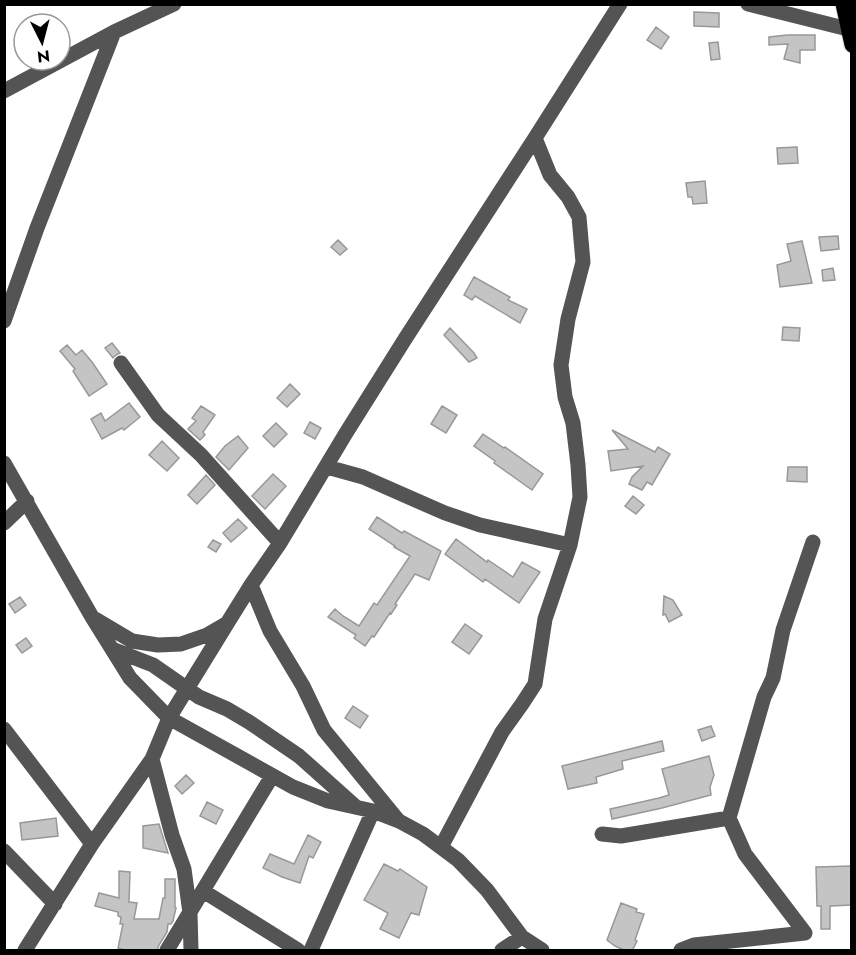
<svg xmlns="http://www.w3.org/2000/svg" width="856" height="955" viewBox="0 0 856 955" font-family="Jost,sans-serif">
	<rect width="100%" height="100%" fill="#fff"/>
	<path fill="#c4c4c4" stroke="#989898" stroke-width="1.5" d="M 694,12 L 719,13 L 719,27 L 694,26 Z
		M 656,27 L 669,37 L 661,49 L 647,40 Z
		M 787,35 L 815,35 L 815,50 L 800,50 L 800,63 L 784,59 L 788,44 L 769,45 L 769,37 Z
		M 718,42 L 720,59 L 711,60 L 709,43 Z
		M 797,147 L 798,163 L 778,164 L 777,148 Z
		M 705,181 L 707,203 L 693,204 L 692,197 L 688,197 L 686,183 Z
		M 838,236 L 839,249 L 821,251 L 819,237 Z
		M 338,240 L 347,249 L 340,255 L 331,247 Z
		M 802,241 L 812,283 L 780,287 L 777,265 L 791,261 L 787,244 Z
		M 833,268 L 835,280 L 823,281 L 822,270 Z
		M 474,277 L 510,297 L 508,300 L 527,309 L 520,323 L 475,296 L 472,300 L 464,295 Z
		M 783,327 L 800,328 L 799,341 L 782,340 Z
		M 450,328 L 474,353 L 477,358 L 469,362 L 444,335 Z
		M 112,343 L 120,353 L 116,355 L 113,358 L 105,348 Z
		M 67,345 L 76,355 L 82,350 L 92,362 L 107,384 L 89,396 L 73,371 L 75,369 L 60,351 Z
		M 290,384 L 300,394 L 287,407 L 277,398 Z
		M 129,403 L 140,417 L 124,430 L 122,428 L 102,439 L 91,419 L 101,413 L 105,421 Z
		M 201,406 L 215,415 L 203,432 L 205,435 L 200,440 L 188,429 L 196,421 L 192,418 Z
		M 442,406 L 457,415 L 446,433 L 431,424 Z
		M 310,422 L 321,428 L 315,439 L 304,433 Z
		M 276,423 L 287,434 L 274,447 L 263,436 Z
		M 612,430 L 655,452 L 658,447 L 670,454 L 652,485 L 647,482 L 642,490 L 629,484 L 632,477 L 643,466 L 611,471 L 608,451 L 628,449 Z
		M 483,434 L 504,448 L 505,447 L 543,474 L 532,490 L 494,463 L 495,461 L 474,446 Z
		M 238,436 L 248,448 L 229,470 L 216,457 L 225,446 Z
		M 162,441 L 179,458 L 167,471 L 149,455 Z
		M 788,467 L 807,467 L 807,482 L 787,481 Z
		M 273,474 L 286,486 L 265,509 L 252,496 Z
		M 206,475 L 215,485 L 197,504 L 188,495 Z
		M 633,496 L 644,505 L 636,514 L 625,506 Z
		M 377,517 L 402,533 L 404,531 L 441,551 L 429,580 L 415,574 L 395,604 L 397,605 L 391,614 L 390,613 L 374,637 L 372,636 L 365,646 L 354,638 L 356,635 L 328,617 L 335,609 L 343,616 L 359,626 L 374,603 L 377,605 L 410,556 L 394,547 L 395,546 L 369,529 Z
		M 238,519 L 247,528 L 231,542 L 223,533 Z
		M 456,539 L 487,562 L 488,560 L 513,577 L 522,562 L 540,572 L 519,603 L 485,579 L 483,582 L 445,554 Z
		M 213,540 L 221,544 L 216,552 L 208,547 Z
		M 664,596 L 673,600 L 682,615 L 669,622 L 665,614 L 663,615 Z
		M 20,597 L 26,605 L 15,613 L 9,604 Z
		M 465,624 L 482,636 L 469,654 L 452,642 Z
		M 26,638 L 32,646 L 22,653 L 16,645 Z
		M 353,706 L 368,716 L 360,728 L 345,718 Z
		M 711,726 L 715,736 L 702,741 L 698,730 Z
		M 662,741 L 664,751 L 622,761 L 623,769 L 596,777 L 597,783 L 568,789 L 562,766 Z
		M 709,756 L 714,775 L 710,787 L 711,795 L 662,808 L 612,819 L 610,809 L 659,798 L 669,795 L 662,769 Z
		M 186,775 L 194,783 L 182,794 L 175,786 Z
		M 207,802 L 223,810 L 216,824 L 200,816 Z
		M 56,818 L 58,836 L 22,840 L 20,823 Z
		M 159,824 L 163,837 L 168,853 L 143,848 L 143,826 Z
		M 308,835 L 321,842 L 313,858 L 309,856 L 300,883 L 282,877 L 263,868 L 270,854 L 294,864 Z
		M 384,864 L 398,871 L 400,869 L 427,887 L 419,915 L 411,913 L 399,938 L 380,929 L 388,913 L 364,900 Z
		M 852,866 L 852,905 L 830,906 L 830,929 L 821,929 L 821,906 L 817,906 L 816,867 Z
		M 119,871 L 130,872 L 129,902 L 137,903 L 134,919 L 159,919 L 163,898 L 165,898 L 165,879 L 175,879 L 175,907 L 176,908 L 173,921 L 171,924 L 168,924 L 167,932 L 159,945 L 157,951 L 128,951 L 118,948 L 123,924 L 120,924 L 121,917 L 118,916 L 118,912 L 95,906 L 99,893 L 119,898 Z
		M 621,903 L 637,909 L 636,912 L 644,914 L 635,940 L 637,941 L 632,951 L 626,951 L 615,946 L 607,940 Z"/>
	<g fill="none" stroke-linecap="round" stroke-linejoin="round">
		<defs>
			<path id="major" d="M 843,4 L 852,45"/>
		</defs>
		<use href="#major" stroke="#dbdbdb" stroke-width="17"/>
		<path stroke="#545454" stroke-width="15" d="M 748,4 L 848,29
			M 4,91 L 114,32
			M 4,321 L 37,228 L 114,32 L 174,4
			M 121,363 L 158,415 L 201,455 L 280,543
			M 4,463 L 92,617 L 130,678 L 169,718 L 293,787 L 328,801 L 373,811 L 399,821 L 423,834 L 458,860 L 487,890 L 522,937 L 542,950
			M 327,467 L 363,477 L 445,513 L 480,525 L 570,545
			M 4,523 L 27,501
			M 251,585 L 270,631 L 303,686 L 324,730 L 397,819
			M 95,619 L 132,641 L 158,645 L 181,644 L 207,635 L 226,624
			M 112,649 L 153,665 L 199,697 L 227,709 L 249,722 L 299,756 L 355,806
			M 4,729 L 92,844
			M 152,759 L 172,835 L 184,869 L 190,913 L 191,950
			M 729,818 L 764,697 L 773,678 L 783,630 L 813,542
			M 602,834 L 621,836 L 729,818 L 745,854 L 805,933 L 694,945 L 681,950
			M 441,847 L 502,732 L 522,704 L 535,684 L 545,619 L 570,545 L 580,497 L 578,465 L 573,423 L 565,397 L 561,365 L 568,319 L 583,262 L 579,217 L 568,197 L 550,175 L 535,138
			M 4,851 L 55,904
			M 203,891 L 298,950
			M 25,950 L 92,844 L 152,759 L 169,718 L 228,622 L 251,585 L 280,543 L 346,433 L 405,339 L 535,138 L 620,4
			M 167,950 L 272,776
			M 311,950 L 373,811
			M 502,950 L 522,937"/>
		<use href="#major" stroke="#000" stroke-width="15"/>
	</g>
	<rect width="856" height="955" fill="none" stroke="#000000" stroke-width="12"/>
	<g transform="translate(42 42) rotate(174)"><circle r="28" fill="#ffffff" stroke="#999999" stroke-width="1.5"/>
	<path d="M0-4.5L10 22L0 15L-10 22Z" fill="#000000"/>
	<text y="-9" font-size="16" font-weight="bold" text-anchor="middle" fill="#000000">N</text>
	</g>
</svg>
